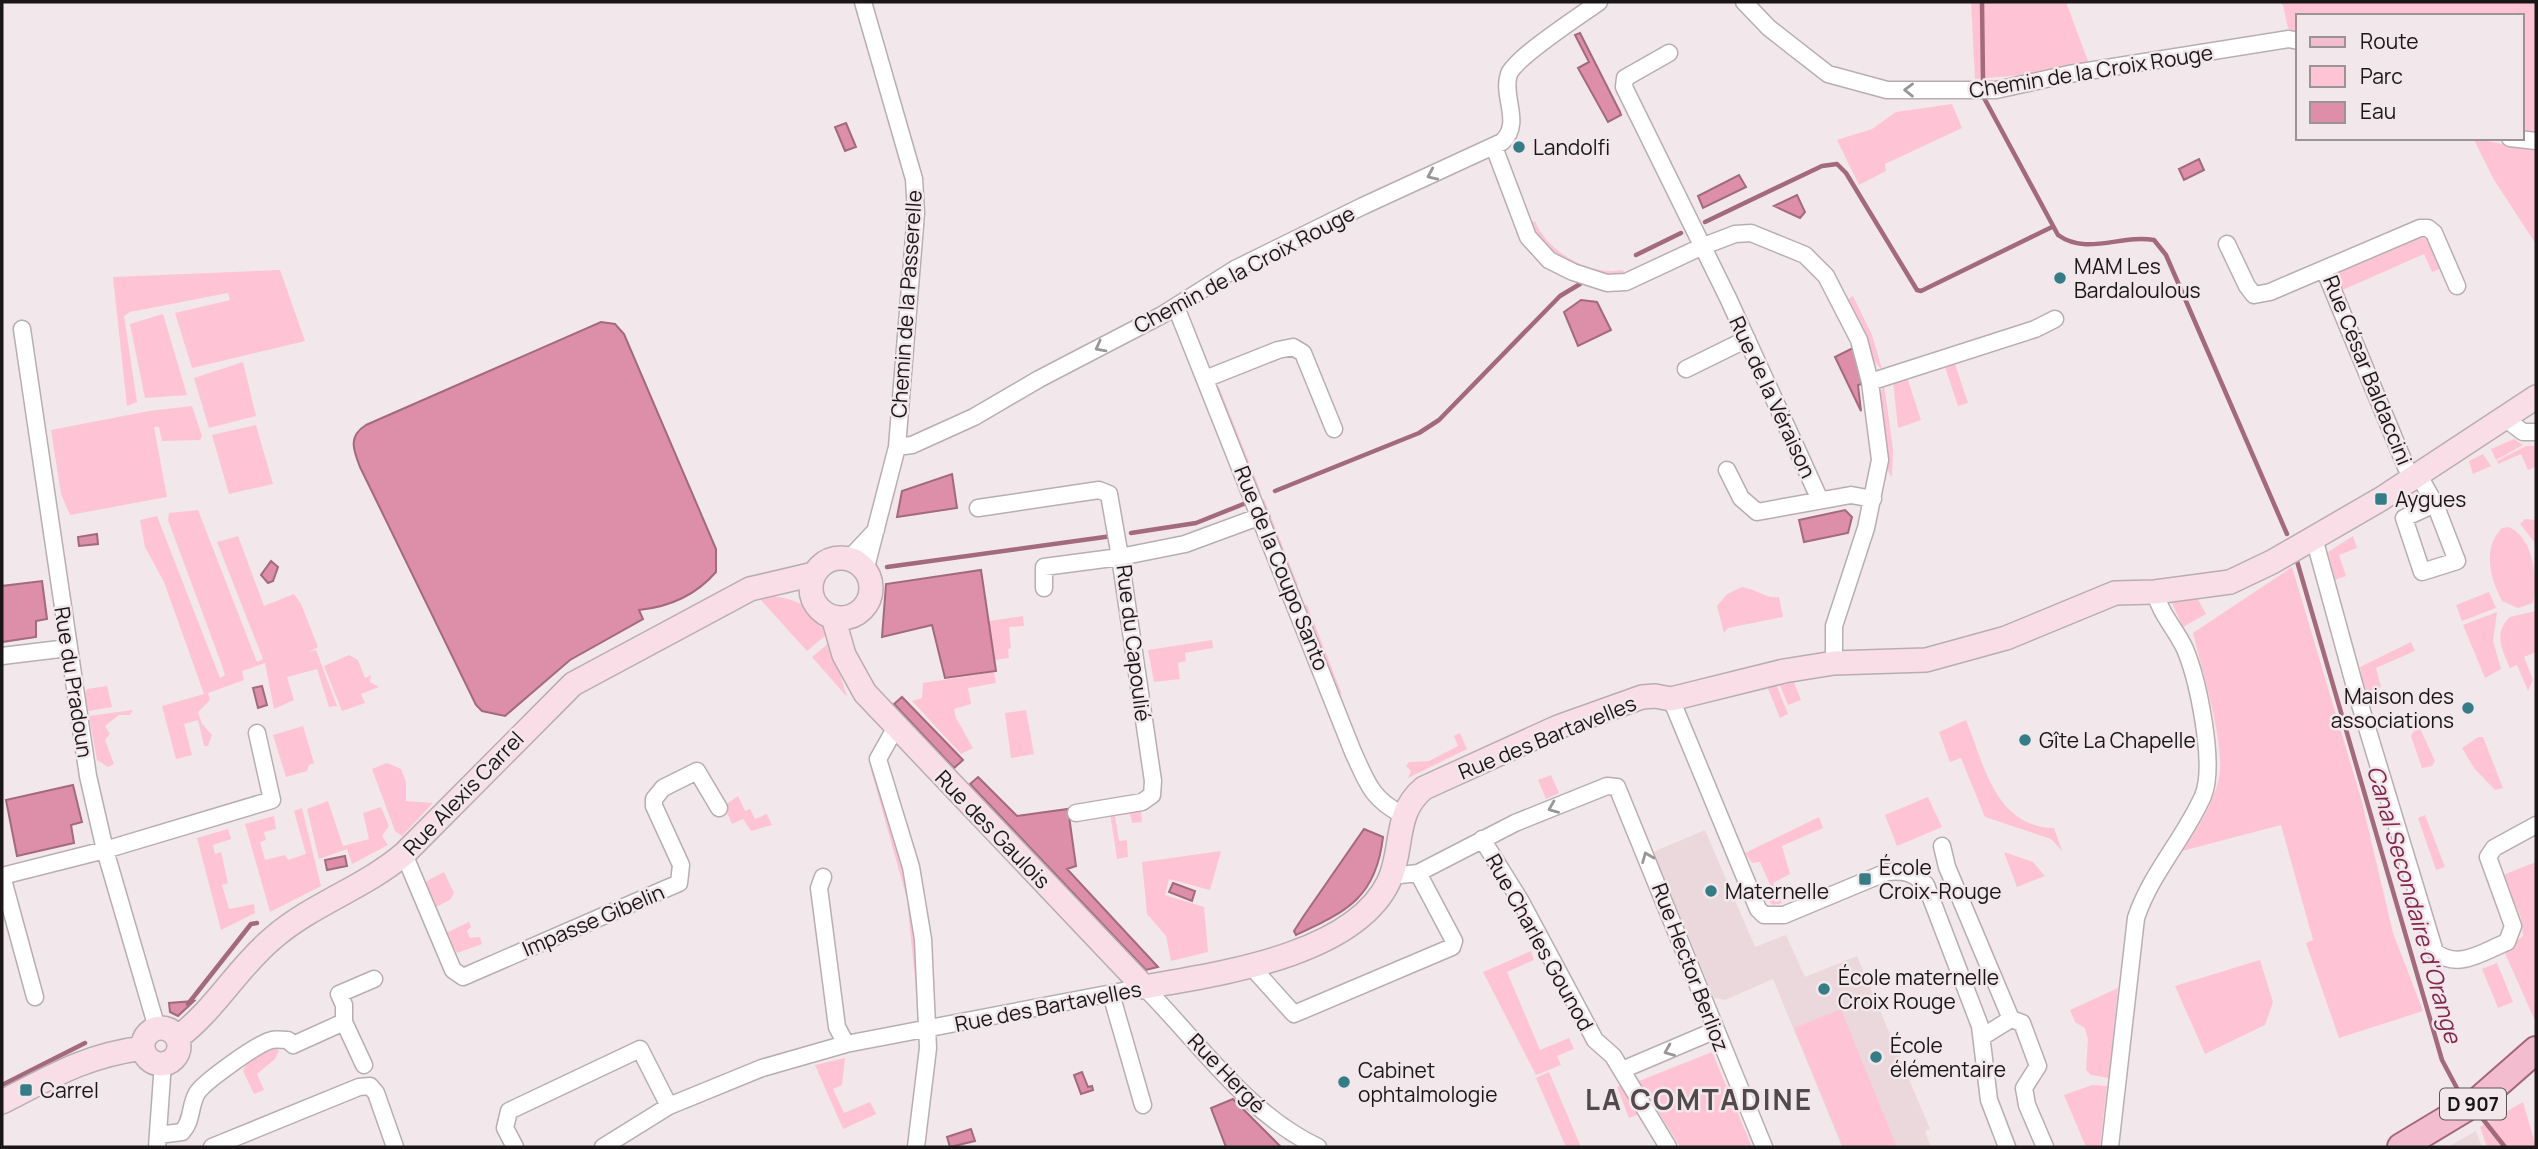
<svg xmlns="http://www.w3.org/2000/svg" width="2538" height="1149" viewBox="0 0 2538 1149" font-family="Manrope,sans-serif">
	<rect width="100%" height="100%" fill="#f2e7ea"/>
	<path fill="#ebd8dd" d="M 1705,830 L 1755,947 L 1786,935 L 1805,977 L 1857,956 L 1930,1129 L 1925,1132 L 1931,1147 L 1842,1147 L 1773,979 L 1725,1000 L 1714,998 L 1653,852 Z
		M 2476,1131 L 2482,1147 L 2448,1147 Z"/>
	<path fill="#fec4d5" d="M 1971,2 L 2066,2 L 2091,69 L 1975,79 Z
		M 2279,2 L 2536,2 L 2536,134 L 2522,133 L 2522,16 L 2298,16 L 2298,35 L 2288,28 L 2283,5 Z
		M 1952,104 L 1962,128 L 1885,164 L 1886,171 L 1859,185 L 1837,140 L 1872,129 L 1896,112 Z
		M 2473,138 L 2536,151 L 2536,244 L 2494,180 Z
		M 1535,221 C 1546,251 1591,277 1623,270 L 1626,277 C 1588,280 1547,256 1529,223 Z
		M 2418,234 L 2431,242 L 2442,268 L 2432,272 L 2424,254 L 2338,292 L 2334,283 L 2336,272 Z
		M 280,270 L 305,341 L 192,368 L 175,313 L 230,300 L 228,293 L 130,312 L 124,316 L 137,402 L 127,406 L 113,277 Z
		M 1853,296 L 1872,335 L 1882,369 C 1868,360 1857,317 1847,300 Z
		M 163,314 L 187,395 L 145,398 L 130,324 Z
		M 1954,361 L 1968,403 L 1958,406 L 1945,367 Z
		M 243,362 L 256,416 L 209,428 L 194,378 Z
		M 1907,377 L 1921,420 L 1898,428 L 1893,382 Z
		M 1884,385 L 1893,449 L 1892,477 C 1882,468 1875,395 1884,385 Z
		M 1219,387 L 1261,492 L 1258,493 L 1216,388 Z
		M 192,406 L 202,436 L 200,440 L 162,441 L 159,427 L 154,427 L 167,497 L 70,515 L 61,494 L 51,430 L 149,411 Z
		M 256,425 L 273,484 L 229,494 L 212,435 Z
		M 2514,439 L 2523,445 L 2496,460 L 2491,449 Z
		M 2526,446 L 2536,446 L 2536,467 L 2528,470 L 2521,454 L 2498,464 L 2497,461 Z
		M 2483,454 L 2491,466 L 2473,474 L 2469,461 Z
		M 1264,499 L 1298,585 L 1295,585 L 1261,500 Z
		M 198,510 L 257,662 L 263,659 L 217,542 L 238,536 L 264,606 L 294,594 L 301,604 L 318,647 L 309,652 L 316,650 L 337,706 L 329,707 L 317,669 L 287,677 L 294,700 L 274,709 L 265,663 L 242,671 L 244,680 L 208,693 L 210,700 L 198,712 L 202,724 L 212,735 L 208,746 L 204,746 L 198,720 L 184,724 L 192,755 L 176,759 L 162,706 L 204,694 L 164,582 L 145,547 L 140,520 L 157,516 L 220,678 L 225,675 L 220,660 L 168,520 L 169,513 Z
		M 2525,519 L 2536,520 L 2536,544 L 2520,524 Z
		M 2509,527 C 2534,539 2538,578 2533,603 L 2518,608 L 2502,601 C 2490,578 2482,548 2502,528 Z
		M 2353,536 L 2357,548 L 2339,555 L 2346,576 L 2335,580 L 2328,552 Z
		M 2292,567 L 2362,802 L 2393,933 L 2423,1011 L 2339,1038 L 2306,943 L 2313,940 L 2281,825 L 2182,851 C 2197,828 2213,805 2219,778 C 2226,746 2201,667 2193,633 Z
		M 1742,587 C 1756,589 1766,599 1779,597 L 1783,617 L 1728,628 L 1724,633 L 1717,606 L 1727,594 Z
		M 2489,592 L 2496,608 L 2462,621 L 2456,605 Z
		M 772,596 C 792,598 827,610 826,635 L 807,651 L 759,598 Z
		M 2197,598 L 2206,614 L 2183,627 L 2172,603 Z
		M 1307,605 L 1342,694 L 1338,693 L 1304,606 Z
		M 2536,611 L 2536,652 L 2524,657 L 2533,680 L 2528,691 L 2517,665 L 2510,668 C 2502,650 2493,632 2510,617 Z
		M 2497,612 L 2493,641 L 2501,669 L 2485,678 L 2463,625 Z
		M 1023,616 L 1024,626 L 1009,627 L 1011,648 L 1008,649 L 1009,658 L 995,660 L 989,621 Z
		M 1212,640 L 1213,648 L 1185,653 L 1186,661 L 1178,663 L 1180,679 L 1154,682 L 1148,650 Z
		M 830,642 L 847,697 L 812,657 Z
		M 2411,642 L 2415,651 L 2376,668 L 2381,687 L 2365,694 L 2360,667 Z
		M 349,655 L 358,660 L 365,678 L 371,675 L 370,682 L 379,687 L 361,694 L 365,703 L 342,711 L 324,666 Z
		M 994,672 L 996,683 L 968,688 L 971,704 L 954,709 L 956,718 L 973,748 L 961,754 L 912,701 L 922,698 L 923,683 Z
		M 1793,680 L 1801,700 L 1788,705 L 1779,683 Z
		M 1776,684 L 1788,714 L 1780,718 L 1767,686 Z
		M 107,686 L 112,707 L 88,711 L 85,693 L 87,689 Z
		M 133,710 L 130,715 L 119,715 L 105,726 L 110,734 L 105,740 L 114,764 L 108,767 L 97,760 L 89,716 Z
		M 1026,710 L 1034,754 L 1011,758 L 1005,713 Z
		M 1966,720 C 1984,764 1995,827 2054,828 L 2062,851 L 2051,839 L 1985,817 L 1961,758 L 1950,762 L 1939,732 Z
		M 2418,724 L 2435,761 L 2432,766 L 2422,768 L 2411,736 Z
		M 303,726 L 314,763 L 309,765 L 307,771 L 286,777 L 273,735 Z
		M 1460,733 L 1467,749 L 1408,778 L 1411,771 L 1406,766 L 1409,762 L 1429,761 L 1458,746 L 1454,736 Z
		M 2478,737 L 2483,737 L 2503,788 L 2495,790 L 2474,768 L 2462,748 Z
		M 387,763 L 401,769 L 406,782 L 406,801 L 433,803 L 402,836 L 395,831 L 372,769 Z
		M 869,763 L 905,862 L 925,1010 L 918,1010 L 907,899 Z
		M 1551,775 L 1559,793 L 1546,799 L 1538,780 Z
		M 738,796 L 745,811 L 750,809 L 755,819 L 767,814 L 772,825 L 751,831 L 743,819 L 732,824 L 724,806 Z
		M 1928,797 L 1942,827 L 1897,846 L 1885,815 Z
		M 328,801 L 343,846 L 369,839 L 363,813 L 381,807 L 389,826 L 382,836 L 388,845 L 352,864 L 347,849 L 319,859 L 307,809 Z
		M 302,808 L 321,886 L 270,912 L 245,824 L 274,816 L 276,829 L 264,832 L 266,840 L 260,842 L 265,860 L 285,855 L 288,860 L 306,854 L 294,811 Z
		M 1133,809 L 1141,811 L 1142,822 L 1132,823 L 1130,814 L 1115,816 L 1119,841 L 1127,840 L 1128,857 L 1117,859 L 1110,813 Z
		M 2425,815 L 2445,867 L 2436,870 L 2418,818 Z
		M 1819,817 L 1823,828 L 1782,846 L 1790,874 L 1773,883 L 1782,903 L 1773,905 L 1764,896 L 1771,887 L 1760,862 L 1752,863 L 1745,853 Z
		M 228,829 L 231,839 L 213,845 L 215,854 L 221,852 L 228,883 L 222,885 L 229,909 L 254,904 L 255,913 L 221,930 L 197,838 Z
		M 1221,851 L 1210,890 L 1169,879 L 1165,895 L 1204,907 L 1208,952 L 1171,961 L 1166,936 L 1147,914 L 1142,862 Z
		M 2004,852 L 2033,862 L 2045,876 L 2017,887 Z
		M 2536,862 L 2536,1023 L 2504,951 L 2523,936 L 2521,918 L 2503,875 Z
		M 444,872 L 454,893 L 450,900 L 436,907 L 425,882 Z
		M 469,922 L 471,927 L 467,931 L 470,938 L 480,937 L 482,944 L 457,953 L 446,933 Z
		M 1531,951 L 1534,960 L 1507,972 L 1540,1050 L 1569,1038 L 1574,1049 L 1557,1056 L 1561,1065 L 1536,1075 L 1483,972 Z
		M 2260,960 L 2273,1002 L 2265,1025 L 2205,1054 L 2175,986 Z
		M 2497,963 L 2513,1002 L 2498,1008 L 2482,969 Z
		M 2118,988 L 2109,1078 L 2091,1075 L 2086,1070 L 2088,1040 L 2085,1028 L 2075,1022 L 2070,1010 Z
		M 1841,1009 L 1897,1147 L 1843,1147 L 1794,1028 Z
		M 275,1047 L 279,1051 L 275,1059 L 257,1074 L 264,1090 L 254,1094 L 243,1071 C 249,1056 262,1053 275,1047 Z
		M 1712,1052 L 1752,1147 L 1680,1147 L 1639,1081 Z
		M 845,1058 L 842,1085 L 833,1089 L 844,1113 L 870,1102 L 876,1114 L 843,1129 L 815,1065 Z
		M 1549,1072 L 1581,1147 L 1566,1147 L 1536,1078 Z
		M 1621,1085 L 1640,1114 L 1629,1118 L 1617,1087 Z
		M 2092,1085 L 2107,1086 L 2100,1147 L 2086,1147 L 2064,1095 Z
		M 2523,1102 L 2536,1147 L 2487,1147 L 2480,1127 Z"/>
	<path fill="#dd8ea8" stroke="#a26a7c" stroke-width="2" d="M 1580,33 L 1620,112 L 1621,115 L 1608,122 L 1578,68 L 1589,62 L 1575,35 Z
		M 846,123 L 856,147 L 845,151 L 835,127 Z
		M 2199,159 L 2204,170 L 2184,180 L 2179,169 Z
		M 1739,175 L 1746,187 L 1703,208 L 1698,196 Z
		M 1797,195 L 1805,212 L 1800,218 L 1774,206 Z
		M 1581,300 L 1597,302 L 1611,330 L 1578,346 L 1564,312 Z
		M 601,322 L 615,324 L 624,334 L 716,549 L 716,572 C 696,595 668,607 639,610 L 643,619 L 570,660 L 505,716 L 482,711 L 476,705 L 360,467 C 353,449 348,436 366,425 Z
		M 1853,348 L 1862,384 L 1858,385 L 1861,411 L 1835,357 Z
		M 952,474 L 957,508 L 897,517 L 902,491 Z
		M 1845,510 L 1852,517 L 1848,533 L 1804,542 L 1799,520 Z
		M 97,534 L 98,544 L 79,546 L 78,537 Z
		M 271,561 L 278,567 L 273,581 L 268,583 L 261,575 Z
		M 981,570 L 996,671 L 945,678 L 932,625 L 882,637 L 886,584 Z
		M 42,581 L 47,619 L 36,621 L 36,637 L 2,642 L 2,586 Z
		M 262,686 L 267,705 L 258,708 L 253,688 Z
		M 902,697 L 963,760 L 954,768 L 894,704 Z
		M 978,777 L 1017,816 L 1068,809 L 1076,866 L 1067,869 L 1158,967 L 1146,970 L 970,784 Z
		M 73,785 L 82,822 L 71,825 L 74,843 L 17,856 L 6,800 Z
		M 1364,829 L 1383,837 C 1376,898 1347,911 1296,935 L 1294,931 L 1303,917 Z
		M 345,856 L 347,866 L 327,870 L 325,860 Z
		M 1173,883 L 1195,891 L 1192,901 L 1169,892 Z
		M 194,1001 L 178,1016 L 170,1012 L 169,1003 Z
		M 1082,1072 L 1088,1087 L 1092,1086 L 1093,1090 L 1081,1094 L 1074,1075 Z
		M 1233,1099 L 1281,1147 L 1226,1147 L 1211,1108 Z
		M 971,1129 L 975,1141 L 950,1147 L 947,1137 Z"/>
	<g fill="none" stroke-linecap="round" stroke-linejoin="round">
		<path stroke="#a26a7c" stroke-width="4.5" d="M 1982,2 L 1983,81
			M 1983,96 L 2058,235 C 2087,256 2122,234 2154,240 L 2166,255 L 2287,534
			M 1705,222 L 1822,166 L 1837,164 L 1846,173 L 1917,290 L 1921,291 L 2052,227
			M 1636,255 L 1681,233
			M 1275,491 L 1419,433 L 1439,420 L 1560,296 L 1580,284
			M 1131,533 L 1196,523 L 1246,503
			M 2297,561 L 2442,1060 L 2459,1092
			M 887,567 L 1112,536
			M 188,1004 L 251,924 L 257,923
			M 2,1085 L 85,1043
			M 2482,1118 L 2505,1147"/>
		<defs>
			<path id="street" d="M 863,2 L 914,179 L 916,213 L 897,447 L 865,571
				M 1744,2 L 1769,28 L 1828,74 L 1887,90 L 1996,90 L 2069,74 L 2289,39 L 2298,41
				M 1669,53 L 1625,78 L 1624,87 L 1728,298 L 1820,500
				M 2510,138 L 2536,141
				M 1494,147 L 1528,237 L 1549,260 L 1573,272 L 1607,283 L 1626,282 L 1701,247 L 1735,234 L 1751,233 L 1805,255 L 1826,276 L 1859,340 L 1870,382 L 1880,460 L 1866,528 L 1834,626 L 1834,663
				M 2227,244 L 2247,286 L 2254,295 L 2270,292 L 2420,228 L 2428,228 L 2434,233 L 2457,286
				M 2324,269 L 2411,479
				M 1176,307 L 1353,752 C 1367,782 1371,799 1403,815
				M 22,329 L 88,776 L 105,850 L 157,1028
				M 1686,369 L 1747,339
				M 1205,379 L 1278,350 L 1293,347 L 1303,353 L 1334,429
				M 1870,382 L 2035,329 L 2055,319
				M 2503,417 L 2523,432 L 2536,432
				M 897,447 L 912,445 L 974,417 L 1039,379 L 1162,315 L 1235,269 L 1363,206 L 1502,142 C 1523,123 1501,96 1509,74 C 1516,57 1581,15 1599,2
				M 1727,470 L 1741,498 L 1757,512 L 1851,495 L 1873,499
				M 2418,474 L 2435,504 L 2404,518 L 2422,572 L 2457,561 L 2435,504
				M 978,508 L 1099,490 L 1109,494 L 1120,557 L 1044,567 L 1044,588
				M 2314,538 L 2358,698 L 2435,952 C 2459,970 2482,952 2507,942 L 2513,926 L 2488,857 L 2494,848 L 2536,825
				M 849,559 L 876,530
				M 2,656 L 68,648
				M 1671,699 L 1758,909 L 1764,915 L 1784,915 L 1887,872 C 1905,870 1913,873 1926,885 L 1980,1026 L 1989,1100 L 2007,1147
				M 896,727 L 878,759 L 911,867 L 923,939 L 928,1048 L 916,1147
				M 1076,813 L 1142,802 L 1152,795 L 1153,781 L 1120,557 L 1185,544 L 1261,516
				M 1482,839 L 1520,900 L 1595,1040 L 1613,1056 L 1668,1147
				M 1942,846 L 1947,867 L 2011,1019 L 2022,1023 L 2038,1066 L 2024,1088 L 2027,1105 L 2045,1147
				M 404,854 L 453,970 L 463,977 L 679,883 L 681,865 L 654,806 L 654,799 L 663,788 L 697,771 L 719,808
				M 1391,876 L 1418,873 L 1515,823 L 1607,786 L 1617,787 L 1764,1147
				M 823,877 L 819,888 L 837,1027 L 846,1044
				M 1249,964 L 1294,1014 L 1452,947 L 1454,941 L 1418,873
				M 1111,994 L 1143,1105
				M 35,997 L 2,876 L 105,850 L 272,800 L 257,733
				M 344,1022 L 364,1065
				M 1982,1037 L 2011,1019
				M 1622,1070 L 1716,1030
				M 158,1135 L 182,1132 C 193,1120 189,1107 197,1093 C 204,1082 258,1043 272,1040 C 276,1039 283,1040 288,1040 L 293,1045 L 344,1022 L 344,1005 L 339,994 L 374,979
				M 157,1147 L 163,1063
				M 212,1147 L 359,1087 L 370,1086 L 376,1093 L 395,1147
				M 515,1147 L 505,1128 L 509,1111 L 640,1049 L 669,1106
				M 603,1147 L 669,1106 L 762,1068 L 846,1044 L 1144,987 C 1198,1041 1247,1114 1318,1147
				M 2110,1147 L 2136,918 C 2151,873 2184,839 2203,796 C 2216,765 2198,680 2185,649 C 2176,629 2160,614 2155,592"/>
			<path id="secondary" d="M811 588a30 30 0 1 1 60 0a30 30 0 1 1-60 0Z
				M 833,617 L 844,655 L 865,693 L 1144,987 C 1217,974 1354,956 1389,881 C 1404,849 1393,813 1424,788 L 1558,727 L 1642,697 L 1655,696 L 1671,699 L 1784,671 L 1834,663 L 1926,660 L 2006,638 L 2115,593 L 2155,592 L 2230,582 L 2272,562 L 2381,499 L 2536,397
				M143 1046a18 18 0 1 1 36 0a18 18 0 1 1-36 0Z
				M 177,1038 C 215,1010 237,968 273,938 C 312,904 364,888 404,854 L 573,684 L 750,589 L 814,574
				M 2,1102 C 53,1076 84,1056 143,1048"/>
			<path id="primary" d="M 2401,1147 L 2479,1100 L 2536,1050"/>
		</defs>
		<use href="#street" stroke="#b8aeb1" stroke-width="19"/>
		<use href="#secondary" stroke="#b8aeb1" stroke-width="26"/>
		<use href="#primary" stroke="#a2667a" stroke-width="30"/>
		<use href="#street" stroke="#fff" stroke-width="16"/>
		<use href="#secondary" stroke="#f9dee7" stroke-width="23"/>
		<use href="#primary" stroke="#f4bdcf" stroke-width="26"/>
	</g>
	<defs><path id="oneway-chevron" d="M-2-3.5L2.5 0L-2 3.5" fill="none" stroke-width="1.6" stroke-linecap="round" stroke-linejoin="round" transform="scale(1.75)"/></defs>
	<g stroke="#989697">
		<use href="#oneway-chevron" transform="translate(1909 90) rotate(-179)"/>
		<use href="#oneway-chevron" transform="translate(1432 175) rotate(156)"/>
		<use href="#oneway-chevron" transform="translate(1100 347) rotate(152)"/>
		<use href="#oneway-chevron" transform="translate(1553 808) rotate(158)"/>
		<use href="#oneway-chevron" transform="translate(1647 857) rotate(-112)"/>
		<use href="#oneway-chevron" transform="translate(1669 1051) rotate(158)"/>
	</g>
	<g fill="#357c87" stroke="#f2e7ea" stroke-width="2.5">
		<circle cx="1519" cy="147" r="7"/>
		<circle cx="2060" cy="278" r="7"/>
		<rect x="2374" y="492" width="14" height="14" rx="3.5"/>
		<circle cx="2468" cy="708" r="7"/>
		<circle cx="2025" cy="740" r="7"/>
		<rect x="1858" y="872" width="14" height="14" rx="3.5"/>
		<circle cx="1711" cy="891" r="7"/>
		<circle cx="1824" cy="989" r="7"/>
		<circle cx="1876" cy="1057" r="7"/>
		<circle cx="1344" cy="1082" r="7"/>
		<rect x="19" y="1083" width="14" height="14" rx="3.5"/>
	</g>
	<g text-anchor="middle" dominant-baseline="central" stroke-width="5" stroke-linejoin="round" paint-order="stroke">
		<rect fill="#f2e7ea" stroke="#5b5556" stroke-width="2" x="2440" y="1088.5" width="66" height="31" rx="5"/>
		<g font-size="19" font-weight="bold" fill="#1a1617">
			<text x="2473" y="1104">D 907</text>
		</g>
		<g font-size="21" fill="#1a1617" stroke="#f2e7ea">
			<text transform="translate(2091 71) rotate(-9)">Chemin de la Croix Rouge</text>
			<text transform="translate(1244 269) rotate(-28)">Chemin de la Croix Rouge</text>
			<text transform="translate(906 304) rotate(-86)">Chemin de la Passerelle</text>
			<text transform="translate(2368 370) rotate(68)">Rue César Baldaccini</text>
			<text transform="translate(1773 397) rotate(65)">Rue de la Véraison</text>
			<text transform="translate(1282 568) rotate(68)">Rue de la Coupo Santo</text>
			<text transform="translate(1134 643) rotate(83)">Rue du Capoulié</text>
			<text transform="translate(74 682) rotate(81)">Rue du Pradoun</text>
			<text transform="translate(1547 737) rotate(-22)">Rue des Bartavelles</text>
			<text transform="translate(463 793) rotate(-46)">Rue Alexis Carrel</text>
			<text transform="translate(993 829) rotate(46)">Rue des Gaulois</text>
			<text transform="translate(593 920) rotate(-23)">Impasse Gibelin</text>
			<text transform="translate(1540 942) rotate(61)">Rue Charles Gounod</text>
			<text transform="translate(1691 967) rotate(69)">Rue Hector Berlioz</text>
			<text transform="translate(1048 1006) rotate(-11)">Rue des Bartavelles</text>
			<text transform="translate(1227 1073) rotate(46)">Rue Hergé</text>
		</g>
		<g font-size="21" fill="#1a1617" stroke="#f2e7ea" text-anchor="start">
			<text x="1533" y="147">Landolfi</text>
			<text x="2074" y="266">MAM Les<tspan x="2074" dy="24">Bardaloulous</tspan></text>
			<text x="2395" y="499">Aygues</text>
			<text x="2454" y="696" text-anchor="end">Maison des<tspan x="2454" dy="24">associations</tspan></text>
			<text x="2039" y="740">Gîte La Chapelle</text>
			<text x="1879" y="867">École<tspan x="1879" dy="24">Croix-Rouge</tspan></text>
			<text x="1725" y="891">Maternelle</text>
			<text x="1838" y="977">École maternelle<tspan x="1838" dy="24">Croix Rouge</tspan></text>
			<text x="1890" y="1045">École<tspan x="1890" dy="24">élémentaire</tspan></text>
			<text x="1358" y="1070">Cabinet<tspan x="1358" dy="24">ophtalmologie</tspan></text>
			<text x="40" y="1090">Carrel</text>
		</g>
		<g font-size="23" font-style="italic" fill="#82264c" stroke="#f2e7ea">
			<text transform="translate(2415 904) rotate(74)">Canal Secondaire d'Orange</text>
		</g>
		<g font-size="28" font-weight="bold" letter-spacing="2" fill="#51494b" stroke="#f2e7ea">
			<text x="1699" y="1099">LA COMTADINE</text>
		</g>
	</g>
	<rect width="2538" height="1149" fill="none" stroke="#1a1617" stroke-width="7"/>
	<rect x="2296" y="14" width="228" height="126" fill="#f2e7ea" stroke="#9c9396" stroke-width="2"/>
	<rect x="2310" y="37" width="35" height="10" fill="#f4bdcf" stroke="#9c9396" stroke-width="2"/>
	<text x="2360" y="49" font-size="21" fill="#1a1617">Route</text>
	<rect x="2310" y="66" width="35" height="21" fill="#fec4d5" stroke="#9c9396" stroke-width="2"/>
	<text x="2360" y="84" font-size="21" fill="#1a1617">Parc</text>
	<rect x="2310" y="102" width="35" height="21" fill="#dd8ea8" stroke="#9c9396" stroke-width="2"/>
	<text x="2360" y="119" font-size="21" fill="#1a1617">Eau</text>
</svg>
